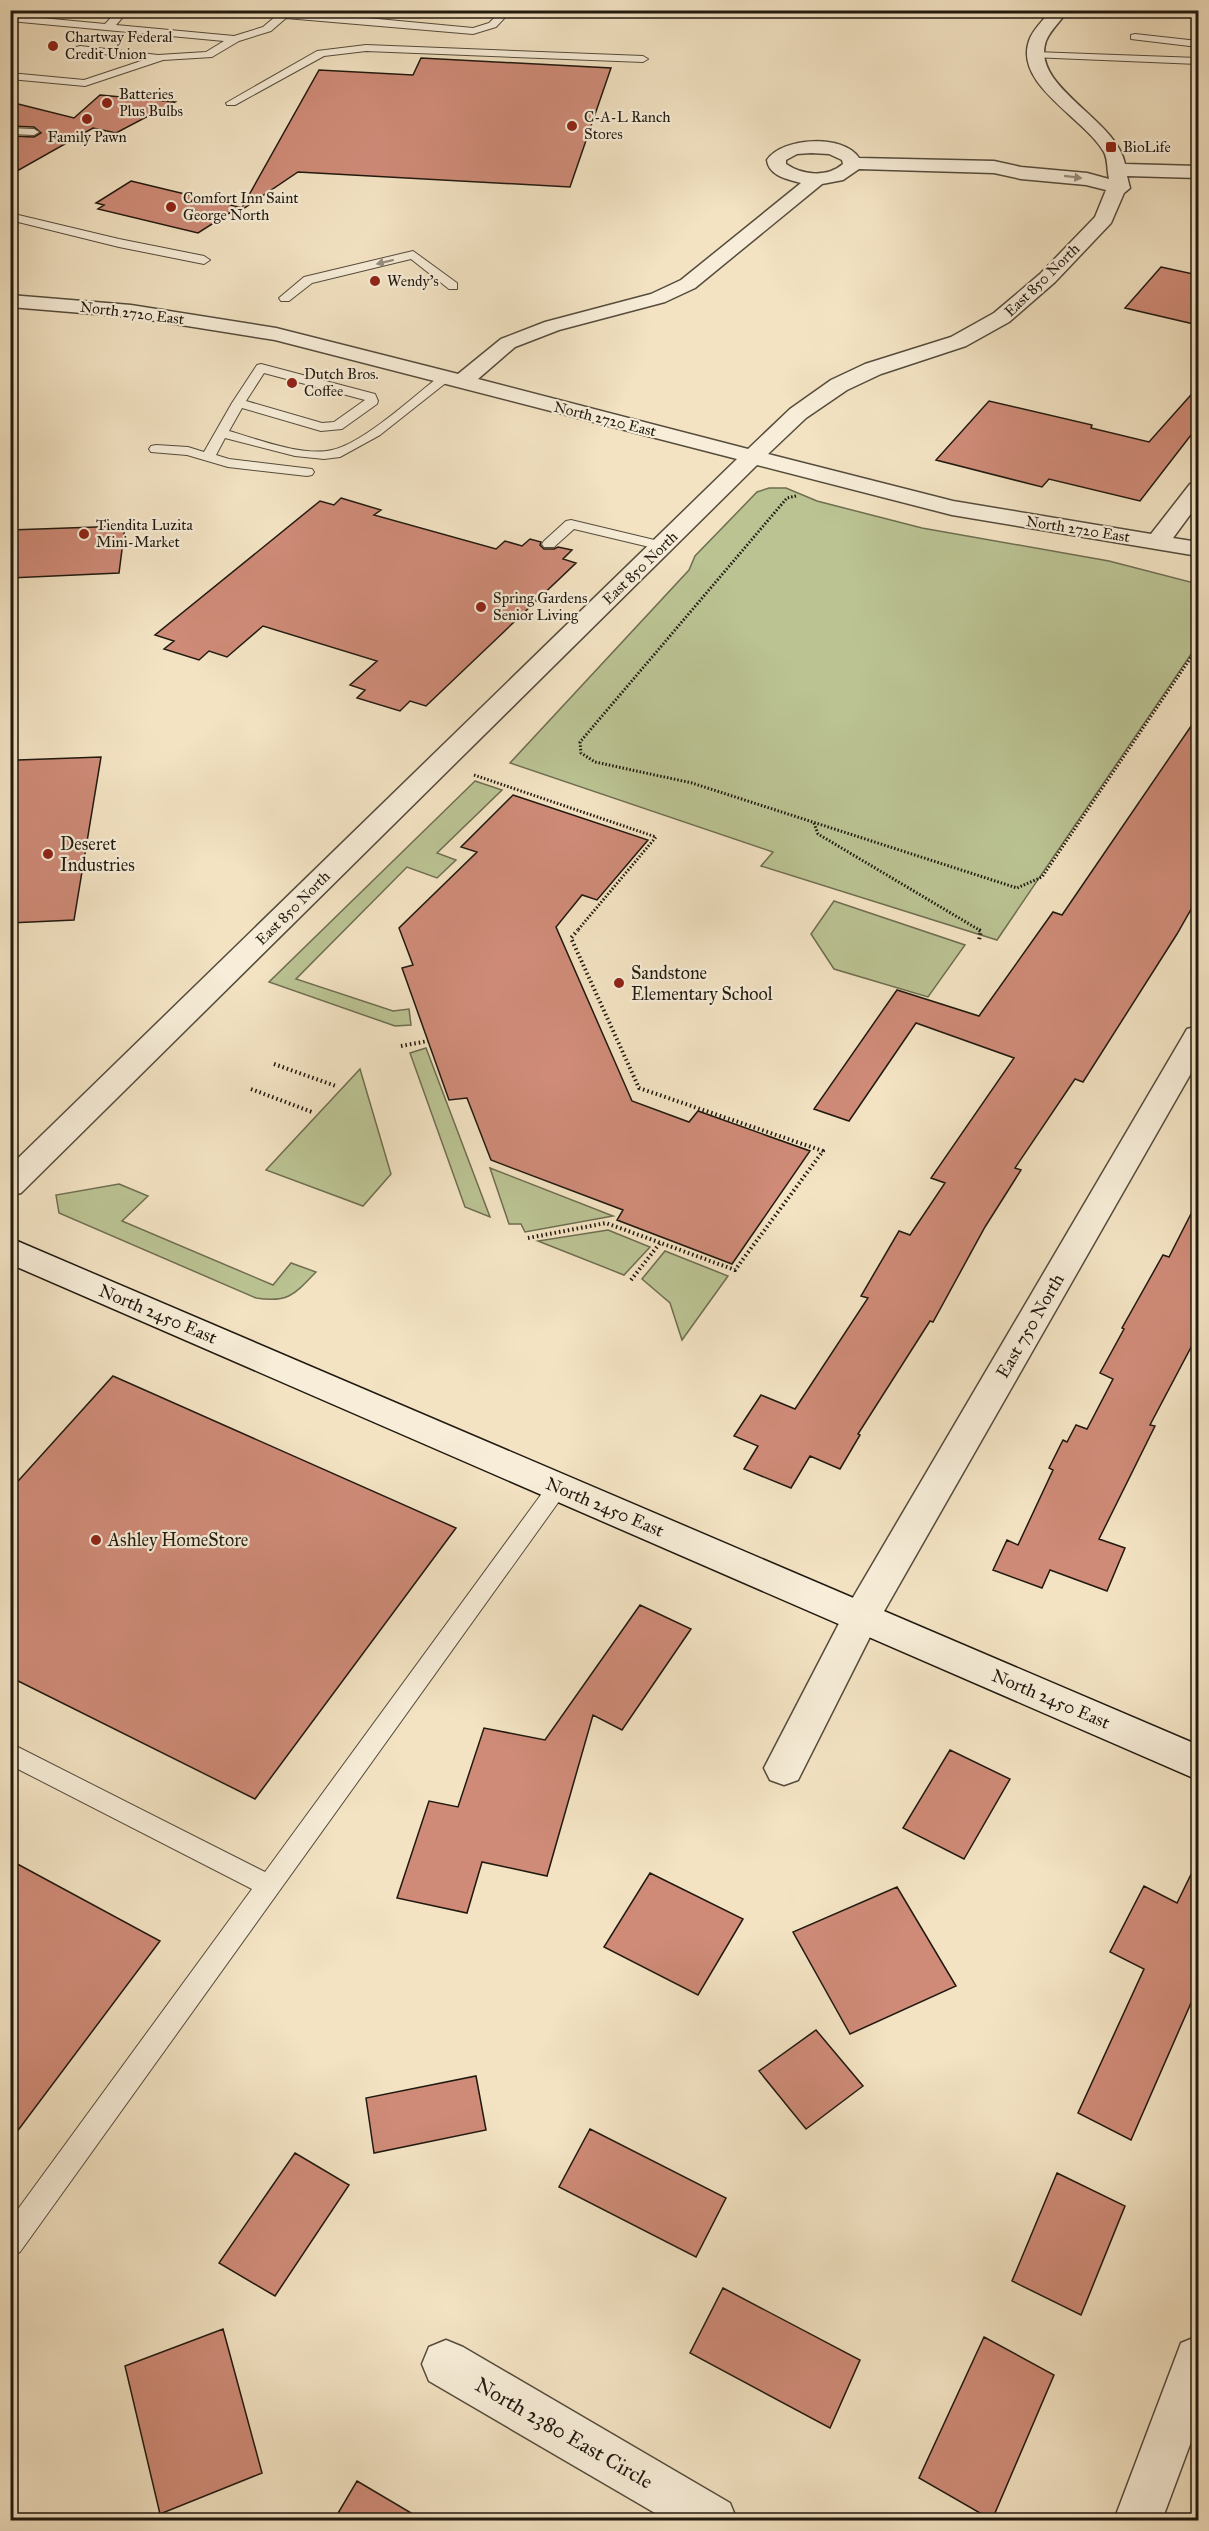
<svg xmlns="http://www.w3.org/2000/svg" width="1209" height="2531" viewBox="0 0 1209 2531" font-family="'IM FELL Great Primer',serif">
	<rect width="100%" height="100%" fill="#f3e3c3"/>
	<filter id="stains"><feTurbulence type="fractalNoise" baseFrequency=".00333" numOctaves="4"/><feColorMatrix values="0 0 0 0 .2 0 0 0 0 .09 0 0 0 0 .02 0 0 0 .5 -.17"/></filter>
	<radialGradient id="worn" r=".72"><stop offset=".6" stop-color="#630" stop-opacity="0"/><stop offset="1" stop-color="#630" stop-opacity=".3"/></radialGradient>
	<path fill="#bbc393" stroke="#6e6e51" stroke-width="1.5" d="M 769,488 L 786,488 L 817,501 L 922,528 L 1109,561 L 1198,584 L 1198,644 L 997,940 L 761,866 L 773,852 L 510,763 L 689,570 L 695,556 L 757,492 Z
		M 475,781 L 502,790 L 437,853 L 456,860 L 437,878 L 407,867 L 296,979 L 393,1011 L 409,1009 L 411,1025 L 395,1026 L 269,982 Z
		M 834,901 L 965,945 L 928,997 L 834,969 L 811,934 Z
		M 426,1048 L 490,1217 L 465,1207 L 410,1053 Z
		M 360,1069 L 391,1174 L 363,1206 L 266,1170 Z
		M 490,1168 L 613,1216 L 525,1232 L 521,1224 L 509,1224 Z
		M 119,1184 L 148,1196 L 122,1221 L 273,1285 L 291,1263 L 316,1272 C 294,1295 288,1303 256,1298 L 59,1213 L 56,1195 Z
		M 608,1230 L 650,1247 L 624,1275 L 538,1241 Z
		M 665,1251 L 728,1276 L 682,1340 L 670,1303 L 642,1279 Z"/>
	<path fill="#cf8b78" stroke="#20190f" stroke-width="1.5" d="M 421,58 L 611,68 L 570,187 L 298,172 L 240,211 L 319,70 L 413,75 Z
		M 100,95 L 175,102 L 116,133 L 93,128 L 10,175 L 10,136 L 34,137 L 41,133 L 34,127 L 10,126 L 10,102 L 74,118 Z
		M 131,181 L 239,207 L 198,233 L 98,209 L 104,205 L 96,203 Z
		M 1161,267 L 1198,275 L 1198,325 L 1125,308 Z
		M 1198,387 L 1198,426 L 1140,501 L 1049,479 L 1042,487 L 936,460 L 989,401 L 1092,425 L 1091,428 L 1149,442 Z
		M 341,498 L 381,510 L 374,515 L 496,549 L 505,541 L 522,546 L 530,539 L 541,542 L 540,545 L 544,549 L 554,549 L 558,547 L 572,550 L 563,559 L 576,563 L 426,706 L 410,701 L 400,711 L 357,698 L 365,690 L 350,685 L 377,661 L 263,626 L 227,657 L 209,651 L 199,660 L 164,649 L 174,641 L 155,635 L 320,501 L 334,505 Z
		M 125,526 L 119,573 L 10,578 L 10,530 Z
		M 1198,716 L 1198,897 L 1177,934 L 1083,1082 L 1075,1079 L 1015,1168 L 1021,1170 L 985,1227 L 933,1322 L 930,1321 L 858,1434 L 860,1435 L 840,1469 L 810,1456 L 791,1488 L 744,1469 L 758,1446 L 734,1436 L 761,1395 L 795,1409 L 868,1298 L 861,1296 L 899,1231 L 910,1235 L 945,1183 L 931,1178 L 1014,1058 L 916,1023 L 849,1121 L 814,1109 L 897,990 L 979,1016 L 1053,912 L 1062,915 Z
		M 101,757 L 74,920 L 10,923 L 10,798 L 18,760 Z
		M 513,795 L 648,840 L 597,900 L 582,895 L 556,927 L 632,1101 L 689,1122 L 698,1111 L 810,1151 L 732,1264 L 617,1220 L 623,1210 L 491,1160 L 467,1098 L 449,1100 L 402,968 L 413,965 L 399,928 L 477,852 L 461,847 Z
		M 1198,1200 L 1198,1334 L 1150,1425 L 1155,1426 L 1099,1539 L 1125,1548 L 1107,1591 L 1050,1570 L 1042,1588 L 993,1570 L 1007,1540 L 1018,1545 L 1053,1470 L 1049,1468 L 1063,1440 L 1067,1442 L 1076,1425 L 1087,1429 L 1113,1379 L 1100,1373 L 1124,1329 L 1122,1328 L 1163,1255 L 1169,1257 Z
		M 113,1376 L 456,1528 L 255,1799 L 10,1677 L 10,1490 Z
		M 640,1605 L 691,1629 L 622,1730 L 593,1715 L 547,1876 L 482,1862 L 467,1913 L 397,1898 L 429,1801 L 458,1807 L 484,1728 L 545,1740 Z
		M 950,1750 L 1010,1779 L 964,1859 L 903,1828 Z
		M 10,1860 L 160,1941 L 10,2141 Z
		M 1198,1860 L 1198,1987 L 1131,2140 L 1078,2113 L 1144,1969 L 1110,1952 L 1144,1886 L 1177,1903 Z
		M 650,1873 L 743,1919 L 698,1995 L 604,1947 Z
		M 897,1887 L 956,1986 L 850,2034 L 793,1932 Z
		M 816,2030 L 863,2086 L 806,2129 L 759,2071 Z
		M 476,2076 L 486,2130 L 374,2153 L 366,2098 Z
		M 590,2129 L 726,2198 L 696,2257 L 559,2187 Z
		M 295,2153 L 349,2185 L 275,2296 L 219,2263 Z
		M 1057,2173 L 1125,2206 L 1081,2315 L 1012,2281 Z
		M 723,2288 L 860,2360 L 830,2428 L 690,2353 Z
		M 223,2329 L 262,2473 L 160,2514 L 125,2366 Z
		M 984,2337 L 1054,2375 L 992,2520 L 919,2478 Z
		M 357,2481 L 423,2520 L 334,2520 Z"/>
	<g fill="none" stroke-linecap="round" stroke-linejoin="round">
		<defs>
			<path id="lane" d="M 118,10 L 129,10 L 116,25 L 234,36 L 263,27 L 283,10 L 473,28 L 489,23 L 502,10 L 512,10 L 496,27 L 473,34 L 286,18 L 271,31 L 239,41 L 212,57 L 163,60 L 85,86 L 10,79 L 10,73 L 84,80 L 147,59 L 76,51 L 76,47 L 80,46 L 158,55 L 206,52 L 224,41 L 10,21 L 10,15 L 105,24 Z
				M 1135,34 L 1198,41 L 1198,47 L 1131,39 L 1131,35 Z
				M 366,45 L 643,56 L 648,59 L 643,62 L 366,51 L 324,56 L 235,105 L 227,105 L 226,103 L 317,51 Z
				M 1035,52 L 1198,58 L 1198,64 L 1031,57 L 1031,53 Z
				M 10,128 L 34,129 L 39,132 L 34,135 L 10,134 Z
				M 10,213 L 119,239 L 204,256 L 210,260 L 204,264 L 119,247 L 10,220 Z
				M 413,251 L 457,283 L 457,289 L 449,289 L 411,259 L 312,283 L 289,301 L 281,301 L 279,298 L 304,277 Z
				M 261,364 L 375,394 L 378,401 L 377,404 L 342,429 L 321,431 L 242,408 L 229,431 C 257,439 303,457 332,450 C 364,443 414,396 441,375 L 451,375 L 452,378 L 380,435 L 340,457 L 324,459 L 295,456 L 225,438 L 216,455 L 229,459 L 312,469 L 314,472 L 312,475 L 307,476 L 228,467 L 187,455 L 151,452 L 149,449 L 151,446 L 156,445 L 188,447 L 204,452 L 232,403 L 257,365 ZM 264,373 L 365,400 L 334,422 L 322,423 L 246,401 Z
				M 571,520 L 667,543 L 669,546 L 662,550 L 574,529 L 554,547 L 544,547 L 542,544 L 544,541 L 566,521 Z
				M 558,1479 L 565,1481 L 569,1487 L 565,1493 L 20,2252 L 10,2256 L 10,2220 L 252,1889 L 10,1765 L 10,1743 L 265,1872 L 551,1481 Z"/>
			<path id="street" d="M 1051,10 L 1068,10 C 1062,20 1050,30 1046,41 C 1030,87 1117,119 1125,164 L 1198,166 L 1198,178 L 1127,176 L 1130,188 L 1124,193 L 1111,223 L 1055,282 L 1009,322 L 966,346 L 881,374 L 847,390 L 806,418 L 768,454 L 953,501 L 1151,534 L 1190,484 L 1198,482 L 1198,504 L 1173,538 L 1198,542 L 1198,556 L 952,515 L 757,465 L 21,1193 L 10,1196 L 10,1166 L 737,459 L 275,340 L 131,317 L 10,307 L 10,295 L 131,305 L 276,328 L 458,374 L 501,339 L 545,322 L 651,294 L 681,280 L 801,183 C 787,179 769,176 767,160 C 782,137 844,134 859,158 L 994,161 L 1021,167 L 1087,173 L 1109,179 C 1107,171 1108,159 1104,152 C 1085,118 1014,85 1029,41 C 1032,30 1045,19 1051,10 ZM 811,153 L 829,154 L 842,160 L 843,164 C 827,178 802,175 786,164 L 786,160 L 797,154 ZM 859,169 L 994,173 L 1021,179 L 1086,185 L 1106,190 L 1095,217 L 1040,274 L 994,313 L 951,337 L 865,364 L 831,380 L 790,409 L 748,449 L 478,379 L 515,347 L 559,330 L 665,302 L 695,288 L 822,184 L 843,180 Z
				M 1198,1026 L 1198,1061 L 875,1627 L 798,1780 L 784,1785 L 770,1780 L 764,1768 L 848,1606 L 1183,1036 L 1187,1029 Z
				M 1198,2336 L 1198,2423 L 1162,2520 L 1114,2520 L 1181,2343 Z
				M 446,2340 L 463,2347 L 730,2503 L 737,2520 L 667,2520 L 429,2381 L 422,2364 L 429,2347 Z"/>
			<path id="secondary" d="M 10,1238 L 1198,1745 L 1198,1780 L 10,1264 Z"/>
		</defs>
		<use href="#lane" stroke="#554c3c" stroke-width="2"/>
		<use href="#street" stroke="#554c3c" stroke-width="3"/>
		<use href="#secondary" stroke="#20190f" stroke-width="3"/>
		<path stroke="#20190f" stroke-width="3" stroke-dasharray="1.5 2" stroke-linecap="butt" d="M 796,496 L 787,498 L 580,742 L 581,753 L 595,762 L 692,783 L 1017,888 L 1042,877 L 1198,647
			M 474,775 L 656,837 L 577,931
			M 814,823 L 818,834 L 981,931"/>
		<path stroke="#20190f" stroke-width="4" stroke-dasharray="1.5 3" stroke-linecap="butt" d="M 979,930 L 981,931 L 979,940
			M 401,1046 L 428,1041
			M 274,1064 L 336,1086
			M 251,1089 L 312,1112
			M 528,1238 L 606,1223 L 735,1270 L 823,1151 L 639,1088 L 571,938 L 578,930
			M 631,1280 L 660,1243"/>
		<use href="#lane" fill="#f7edd8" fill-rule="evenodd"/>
		<use href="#street" fill="#f7edd8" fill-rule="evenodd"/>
		<use href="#secondary" fill="#f7edd8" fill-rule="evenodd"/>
	</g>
	<defs><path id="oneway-solid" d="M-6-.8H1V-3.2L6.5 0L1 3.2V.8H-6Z" transform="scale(1.5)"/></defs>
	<g fill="#968e7e">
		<use href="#oneway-solid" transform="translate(1073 177) rotate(7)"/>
		<use href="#oneway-solid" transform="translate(385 262) rotate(166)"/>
	</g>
	<g fill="#8f2418" stroke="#f7edd8" stroke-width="2">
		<circle cx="53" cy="46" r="6"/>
		<circle cx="107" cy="103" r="6"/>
		<circle cx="87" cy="119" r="6"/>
		<circle cx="572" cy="126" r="6"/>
		<rect x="1105" y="141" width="12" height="12" rx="3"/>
		<circle cx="171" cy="207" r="6"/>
		<circle cx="375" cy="281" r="6"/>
		<circle cx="292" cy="383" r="6"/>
		<circle cx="84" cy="534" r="6"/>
		<circle cx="481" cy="607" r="6"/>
		<circle cx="48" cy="854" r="6"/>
		<circle cx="619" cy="983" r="6"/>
		<circle cx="96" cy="1540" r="6"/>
	</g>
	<g text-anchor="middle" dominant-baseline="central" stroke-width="4.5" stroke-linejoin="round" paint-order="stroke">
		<g font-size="15" fill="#20190f" stroke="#f7edd8" text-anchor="start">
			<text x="65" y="37">Chartway Federal<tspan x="65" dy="17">Credit Union</tspan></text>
			<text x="119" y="94">Batteries<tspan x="119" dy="17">Plus Bulbs</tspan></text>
			<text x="584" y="117">C-A-L Ranch<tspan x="584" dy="17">Stores</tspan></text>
			<text x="87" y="137" text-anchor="middle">Family Pawn</text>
			<text x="1123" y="147">BioLife</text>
			<text x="183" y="198">Comfort Inn Saint<tspan x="183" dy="17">George North</tspan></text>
			<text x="387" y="281">Wendy's</text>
			<text x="304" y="374">Dutch Bros.<tspan x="304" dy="17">Coffee</tspan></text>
			<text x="96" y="525">Tiendita Luzita<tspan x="96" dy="17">Mini-Market</tspan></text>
			<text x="493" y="598">Spring Gardens<tspan x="493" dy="17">Senior Living</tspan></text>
		</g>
		<g font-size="15" fill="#20190f" stroke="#f7edd8">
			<text transform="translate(1042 280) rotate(-44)">East 850 North</text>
			<text transform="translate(132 313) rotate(7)">North 2720 East</text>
			<text transform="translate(605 419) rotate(14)">North 2720 East</text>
			<text transform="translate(1078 529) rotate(9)">North 2720 East</text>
			<text transform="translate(640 568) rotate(-44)">East 850 North</text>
			<text transform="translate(293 908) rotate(-45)">East 850 North</text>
		</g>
		<g font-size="18" fill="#20190f" stroke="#f7edd8" text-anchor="start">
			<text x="60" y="844">Deseret<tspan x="60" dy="21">Industries</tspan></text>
			<text x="631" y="973">Sandstone<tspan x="631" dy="21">Elementary School</tspan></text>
			<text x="108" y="1540">Ashley HomeStore</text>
		</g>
		<g font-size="18" fill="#20190f" stroke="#f7edd8">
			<text transform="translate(158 1314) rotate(23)">North 2450 East</text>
			<text transform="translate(1030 1326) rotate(-60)">East 750 North</text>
			<text transform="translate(605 1507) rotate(23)">North 2450 East</text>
			<text transform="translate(1051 1699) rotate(23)">North 2450 East</text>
		</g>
		<g font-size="21" fill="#20190f" stroke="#f7edd8">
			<text transform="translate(564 2433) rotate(30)">North 2380 East Circle</text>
		</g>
	</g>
	<rect width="1209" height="2531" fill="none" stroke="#f3e3c3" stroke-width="36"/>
	<rect x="12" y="12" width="1185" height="2507" fill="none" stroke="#20190f" stroke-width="3"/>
	<rect x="18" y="18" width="1173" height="2495" fill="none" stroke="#20190f" stroke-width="1.5"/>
	<rect width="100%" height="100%" filter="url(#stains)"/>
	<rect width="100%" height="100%" fill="url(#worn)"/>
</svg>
